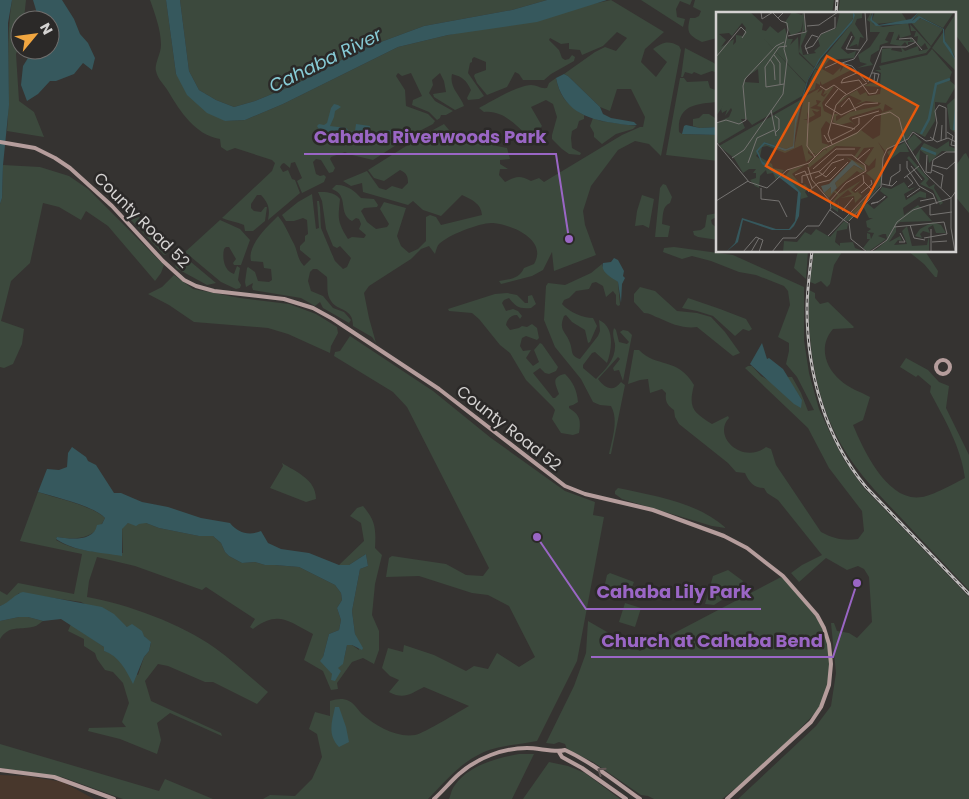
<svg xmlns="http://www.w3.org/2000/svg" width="969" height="799" viewBox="0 0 969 799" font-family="Poppins,sans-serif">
	<rect width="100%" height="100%" fill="#353331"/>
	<path fill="#48372c" d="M 0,775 L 27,776 L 63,782 L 94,799 L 0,799 Z"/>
	<path fill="#3c493d" d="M 12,0 L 26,0 L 24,18 L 27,20 L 20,20 L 20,44 L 16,54 L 19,101 L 34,112 L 44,137 L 7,131 C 11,87 5,43 12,0 Z
		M 150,0 L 166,0 L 176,74 L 225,121 L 245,120 L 283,104 L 398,47 L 448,35 L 611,0 L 664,32 L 645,49 L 641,62 L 656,77 L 667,62 L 653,49 C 663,42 668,40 679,46 L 681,50 L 661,156 L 649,144 L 635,141 L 618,150 L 591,186 L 583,211 L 585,225 L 596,255 L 554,271 L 552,252 L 543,270 L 532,276 L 501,284 L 499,281 C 510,279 519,279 524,268 L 534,264 C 548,240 513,225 493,223 C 481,222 448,235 439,244 C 437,246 436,251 435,254 L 429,246 L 421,249 L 411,259 L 369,286 L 364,293 L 369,318 L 376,343 L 372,337 L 353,326 C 353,307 338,312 331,301 C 326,294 328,285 327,277 L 317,269 L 313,269 L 310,272 L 308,281 L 311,291 L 323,296 L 333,308 L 344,312 L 351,320 L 349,323 L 323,308 L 320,302 L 315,306 L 301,298 L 253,290 L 252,287 L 253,283 L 246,287 L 245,282 L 247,268 L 248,267 L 255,272 L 258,281 L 269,282 L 272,280 L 271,269 L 264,268 L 263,262 L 251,261 C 247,245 268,226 278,216 C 285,224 289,235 294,244 C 298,252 297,259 304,266 L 311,259 L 300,250 L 300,246 L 305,241 L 305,236 L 308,234 L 307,220 L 303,218 L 294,221 L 286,221 L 282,215 L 298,202 L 312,194 L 316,229 L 319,228 L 317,201 L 319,201 C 321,210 320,219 321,228 C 322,230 334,259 335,261 C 338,264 341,267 343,269 L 347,267 L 351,258 L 340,246 L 337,248 L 333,246 L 326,229 L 322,201 L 318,192 C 326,192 335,192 340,199 C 338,219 337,221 348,239 L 352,237 L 364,238 L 366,235 L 359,229 L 361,224 L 359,219 L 356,218 L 352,221 C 337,213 350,196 332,189 L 336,185 C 346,184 355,191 361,198 L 374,199 L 378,205 L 377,207 L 364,208 L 361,211 L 367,222 L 376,229 L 387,227 L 389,224 L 380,209 L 384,202 L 406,208 L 397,236 L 401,246 L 409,253 L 418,249 L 426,241 L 426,217 L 430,215 L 436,217 L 441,225 L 482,215 C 481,203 472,200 462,195 L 441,216 L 423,210 L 413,201 L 408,205 L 363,192 L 362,183 L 351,186 L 343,181 L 367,171 L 379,188 L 386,190 L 392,186 L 402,189 L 408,183 C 408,177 407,173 400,170 L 384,181 L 374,178 L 368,170 L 422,136 L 444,124 L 454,136 L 458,136 L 465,143 L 479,135 L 497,146 L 507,148 L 510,159 L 500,160 L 500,164 L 508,169 L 500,169 L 499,175 L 505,182 C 516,176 520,175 531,181 L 539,178 L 544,182 L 622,135 L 640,127 L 643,127 L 645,117 L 631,89 L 617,89 L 610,111 L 600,107 L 568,76 L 564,74 L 595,52 L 605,47 L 616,51 L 627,38 L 617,32 L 603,46 L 582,55 L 580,50 L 569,49 L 569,43 L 561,44 L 550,38 L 549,40 L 559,50 L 562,58 L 565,60 L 569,59 L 572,55 L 575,57 L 574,61 L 551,74 L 544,80 L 523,80 L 519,74 L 515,72 L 507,87 L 487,95 L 477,83 L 474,76 L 475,74 L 486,70 L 486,62 L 474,57 L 472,59 L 472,62 L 470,63 L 468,73 L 484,96 L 479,99 L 468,100 L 467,98 L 471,90 C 466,80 463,77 452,74 C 449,88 460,94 464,106 L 455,110 L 434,97 L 433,94 L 446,92 L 444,81 L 440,73 L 432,80 L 433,85 L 429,93 L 435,101 L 453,111 L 446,115 L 441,115 L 440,118 L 437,120 L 429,112 L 412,105 L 413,100 L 422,96 L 411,73 L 402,76 L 398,73 L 396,76 L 405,90 L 406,106 L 428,114 L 435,121 L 433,124 L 410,136 L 373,160 L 352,155 L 345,152 L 331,157 L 330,159 L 335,168 L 333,172 L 329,173 L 321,160 L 316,159 L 313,162 L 316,174 L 320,176 L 324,175 L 326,177 L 324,182 L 302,193 L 297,181 L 302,178 L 295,162 L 291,163 L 290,168 L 284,163 L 282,164 L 280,167 L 283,172 L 288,170 L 292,179 L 295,180 L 300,193 L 268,220 C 270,209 269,204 261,195 L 257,195 L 251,204 L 251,208 L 254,211 L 261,212 L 265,207 L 267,207 L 265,221 L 253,231 L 245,231 L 244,225 C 237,222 229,221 222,218 L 272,171 L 275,163 L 272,160 L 235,148 L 227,151 L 221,147 L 220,139 C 195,135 180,111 168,91 C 164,84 158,80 156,71 C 154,64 161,54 161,45 C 161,30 155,14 150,0 Z
		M 180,0 L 547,0 L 512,10 L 424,26 L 362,49 L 294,85 L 255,101 L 234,107 L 216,100 L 199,90 L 189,71 Z
		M 641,0 L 692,0 L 690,5 L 680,1 L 676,9 L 677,17 L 685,19 L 683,27 Z
		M 695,0 L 834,0 L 832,14 L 718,14 L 717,38 L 702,42 C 689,35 686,33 690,18 L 695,18 L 699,16 L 701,11 L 693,7 Z
		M 840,0 L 969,0 L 969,53 L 955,34 L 955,14 L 879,12 L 851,14 L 848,11 L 846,14 L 838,14 Z
		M 685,48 L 714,63 L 718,67 L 718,73 L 712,71 L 701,75 L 694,72 L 692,74 L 685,72 L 683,77 L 681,77 Z
		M 556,78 C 560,98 568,105 584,115 L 584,119 L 579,121 L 577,128 L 572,131 L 571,138 L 572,148 L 581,153 L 580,155 L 569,154 L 562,149 L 552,139 L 552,135 L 557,117 L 553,104 L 546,100 L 531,107 L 542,126 L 536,133 L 528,136 C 514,124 503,110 484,112 L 479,108 C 492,101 516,86 531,85 C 537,85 541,89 547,88 L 549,83 Z
		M 680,78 L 684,78 L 687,82 L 708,81 L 710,88 L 718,91 L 718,102 C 695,104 677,105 679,132 L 682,134 L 718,135 L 718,161 L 666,155 Z
		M 703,114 L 709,114 L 718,120 L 718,127 L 700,128 L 693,126 L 693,119 L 699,118 Z
		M 593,118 L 601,121 L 636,126 L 633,129 L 616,134 L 602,144 L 594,137 L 594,133 L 590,126 Z
		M 966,153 L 969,159 L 969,213 L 955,196 L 955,167 L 964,154 Z
		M 3,165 L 40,167 L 69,176 L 88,189 L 164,265 L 161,273 L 155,281 L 108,226 L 86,211 L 81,220 L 59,207 L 43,203 L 30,263 L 11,281 L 1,321 L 24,329 L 22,344 L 13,364 L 4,368 L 0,367 L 0,204 L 2,198 Z
		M 663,184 L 666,185 L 672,197 L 670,203 C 662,206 663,216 662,224 L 670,226 L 668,237 L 655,237 L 660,188 Z
		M 642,195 L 654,199 L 649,228 L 643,225 L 635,226 L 637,211 Z
		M 132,210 L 158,236 L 168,252 L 167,254 L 164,255 L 129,218 L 129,213 Z
		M 718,213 L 718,216 L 711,220 L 712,224 L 718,229 L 718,240 L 698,237 L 694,235 L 693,231 L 701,230 L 705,227 L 707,215 Z
		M 220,220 L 240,229 L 250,240 L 241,265 L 234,265 L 233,263 L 236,259 L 229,247 L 226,247 L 224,249 C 222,258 224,271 234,274 L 237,266 L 240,268 L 238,280 L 241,285 L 240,288 L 236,289 L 221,282 L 185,252 Z
		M 674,247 L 733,255 L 804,287 L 804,340 L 809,373 L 819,409 L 832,437 L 844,460 L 863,487 L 969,597 L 969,799 L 738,799 L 816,726 L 831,706 L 836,673 L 831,623 L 834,623 L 837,631 L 849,633 L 857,638 L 872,622 L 869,577 L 864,569 L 858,566 L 847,570 L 826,558 L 799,582 L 791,573 L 802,565 L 822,555 L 778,500 L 767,493 L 764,488 C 754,488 749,482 745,473 L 736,472 L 728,463 L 679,424 L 675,417 L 674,410 C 667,405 665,402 666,393 L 662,389 L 650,393 L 648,379 L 640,380 L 628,384 L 634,350 L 639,350 C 656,368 678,357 694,385 C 688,408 693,412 712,424 L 728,416 L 729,418 C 712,436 742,465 766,447 L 771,449 L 776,465 L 821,532 C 834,539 844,541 858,539 L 864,531 L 862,511 L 829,468 L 808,428 L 745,368 L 748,366 L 752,366 L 761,376 L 802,400 L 787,377 L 792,377 L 801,393 L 808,411 L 814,410 L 797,377 L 786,364 L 789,351 L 789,343 L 778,337 L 790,305 L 788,291 L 784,286 L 756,275 L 739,272 L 711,261 L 692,256 L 682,259 L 663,252 L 664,248 Z
		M 798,251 L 808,251 L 806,279 L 794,268 Z
		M 814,251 L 842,252 L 834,265 L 830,284 L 827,287 L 821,281 L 815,284 L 810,282 Z
		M 908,251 L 925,251 L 938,271 L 937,277 L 935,277 L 924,264 Z
		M 179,252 L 216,283 L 207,285 L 176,268 C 174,264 176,256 179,252 Z
		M 602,264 L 602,266 L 618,282 L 620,305 L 618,306 L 616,304 L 616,295 L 613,291 L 606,297 L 603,286 L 596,282 L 592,283 L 589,289 L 576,291 L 569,298 L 564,300 L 562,304 C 569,312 583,318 593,318 L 597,326 L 590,342 L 588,343 L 585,330 L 572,322 L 566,315 L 564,316 C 558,331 566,331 570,343 C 573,351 570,356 580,359 L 598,336 L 600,331 L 599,320 C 615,327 612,349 607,363 L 595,352 L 592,353 L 583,365 L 583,368 L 596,379 C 606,369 616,359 615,344 C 614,339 612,334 614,328 L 616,330 L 619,342 L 627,344 L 629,342 L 620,332 L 623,330 L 628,331 L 632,335 L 623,381 L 619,370 L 614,371 L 613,368 L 620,359 L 618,357 L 598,379 C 605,388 613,393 621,382 L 625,385 L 611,454 L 609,454 C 612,439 619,420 611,406 L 600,405 L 593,402 L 581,379 L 555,347 L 544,320 L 546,286 L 548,283 L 565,285 L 591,273 Z
		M 174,275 L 193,289 L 240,298 L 289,304 L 316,314 L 337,327 L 338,333 L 331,346 L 330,353 L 288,334 L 268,328 L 194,322 L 169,305 L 148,294 L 162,287 Z
		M 640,287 L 655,291 L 677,311 L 697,313 L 711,317 L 725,332 L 740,353 L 733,356 L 697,327 C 685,329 671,324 659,318 C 653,316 650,313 644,313 L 634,302 L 634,294 Z
		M 809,290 L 815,293 L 815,298 L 820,304 L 828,302 L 854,327 L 853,328 L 833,329 C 819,345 824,366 840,380 C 848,388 861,392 870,397 L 863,420 L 853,425 C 864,451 888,503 922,497 C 932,496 955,483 965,478 C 961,447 945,420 930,392 L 931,386 L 918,375 L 916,377 L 900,367 L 906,358 L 928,370 L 939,382 L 949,386 L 946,408 L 969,455 L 969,590 C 947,567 925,544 904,521 C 883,499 863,479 847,454 C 816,406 807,345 809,290 Z
		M 507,293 L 517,295 L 525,303 L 528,303 L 528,296 L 532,295 L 536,304 L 531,308 C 519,309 516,307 509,298 L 504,300 L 502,303 L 506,311 L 513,309 L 518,311 L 522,316 L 520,319 L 517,315 C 511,315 507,319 506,325 L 510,330 L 519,328 L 522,326 L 527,327 L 532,324 L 537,328 L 539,338 L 537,340 L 526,336 L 522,338 L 520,346 L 523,351 L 531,350 L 526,358 L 533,366 L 539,362 L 534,350 L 540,343 L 542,344 L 558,367 L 556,371 L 549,374 L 545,373 L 540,368 L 533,373 L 553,398 L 555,398 L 559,394 C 556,385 550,377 565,374 C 573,382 577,390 578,402 L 573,405 L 569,406 L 569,408 C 580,415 581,420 579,433 L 573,435 L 561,433 L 552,419 L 555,410 L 553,407 L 526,380 L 510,353 L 500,345 L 479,319 L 472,313 L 449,311 L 448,309 L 495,294 Z
		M 688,298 L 720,309 L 746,319 L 752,329 L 749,331 L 743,329 L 735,336 L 713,316 L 697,311 L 682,308 Z
		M 350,336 L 433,391 L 491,438 L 565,491 L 595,502 L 593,515 L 604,517 L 577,661 L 537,741 C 518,745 497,745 480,754 C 459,764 444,783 428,799 L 263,799 L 270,795 L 295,796 L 312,779 L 322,757 L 317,734 L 309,729 L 315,712 L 330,716 L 330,701 C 337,699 343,698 349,701 C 355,704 358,710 362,714 C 376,726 396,738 415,735 C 425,733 458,712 469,706 L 424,687 C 410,694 404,700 389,692 L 399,680 L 390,676 L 382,668 L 388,648 L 403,652 L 404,645 L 434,655 L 466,671 L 474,666 L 488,669 L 497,653 L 519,667 L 535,657 L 509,606 L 488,595 L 472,593 L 419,576 L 386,577 L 389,558 L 392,556 L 446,564 L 466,575 L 483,576 L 489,568 L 407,407 L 393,392 L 334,356 L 335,352 L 340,351 Z
		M 282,463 C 296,472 316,479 316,499 L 306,502 L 270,488 L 283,466 Z
		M 618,488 C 655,496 697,502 726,528 L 712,526 L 622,499 L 615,494 L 615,491 Z
		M 38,492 C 56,498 93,506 105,518 C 95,539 78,540 57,537 L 56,540 C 76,552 100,552 123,553 L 122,528 L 128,523 L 146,523 L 159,528 L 199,536 L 208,535 L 213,536 L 221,543 L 225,552 L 229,556 L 242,563 L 255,562 L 265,565 L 275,565 L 299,567 L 335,585 L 341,593 L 342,600 L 337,608 L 341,620 L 339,630 L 329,634 L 323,657 L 332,674 L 344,659 L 347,645 L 352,645 L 359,650 L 355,634 L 352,611 L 360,569 L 368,566 L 366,554 L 349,565 L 339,565 L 364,541 L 361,523 L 350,516 L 357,508 L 363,506 C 376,521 376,530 375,548 L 382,555 L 375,584 L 372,615 L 379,631 L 379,650 L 374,664 L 363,658 L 352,662 L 337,683 L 338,689 L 331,690 L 323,671 L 304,660 L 313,634 C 288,621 278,610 253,629 L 250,627 L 255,619 L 206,587 L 202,590 L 135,566 L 97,557 L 89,581 L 87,597 C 127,604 182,624 215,648 C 233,661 250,677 268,692 L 257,704 L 213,682 L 205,682 L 168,666 L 158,664 L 145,681 L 151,701 L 221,733 L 222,736 L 170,713 L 157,723 L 161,740 L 157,754 L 120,739 L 88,731 L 89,728 L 126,727 L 122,722 L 129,703 L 123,683 L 113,672 L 105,670 L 97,659 L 95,653 L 84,646 L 84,639 L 68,631 L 71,624 L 104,647 L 104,651 L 111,653 L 138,675 L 144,657 L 149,651 L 151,643 L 144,636 L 81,602 L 19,593 L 9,603 L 0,606 L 0,591 L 7,595 L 18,583 L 74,594 L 82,554 L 20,541 Z
		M 728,570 L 743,581 L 739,589 L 714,605 L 705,604 L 713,576 Z
		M 610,573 L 634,582 L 627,599 L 609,592 L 604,588 L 607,575 Z
		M 783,576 L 813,610 L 824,628 L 829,644 L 831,664 L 829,685 L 821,707 L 765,765 L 722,799 L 654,799 L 648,796 L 641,795 L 593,762 L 567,749 L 565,744 L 559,742 L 554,744 L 546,743 L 574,686 L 586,653 L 588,621 L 640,651 Z
		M 625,603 L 641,608 L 635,627 L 619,622 Z
		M 19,617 L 28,617 L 43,621 C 40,623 36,627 32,627 C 19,630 9,625 0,639 L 0,621 Z
		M 0,744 L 159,791 L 165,779 L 213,799 L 123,799 L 62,777 L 0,768 Z
		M 519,754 L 534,754 L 512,799 L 449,799 C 451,795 451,790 455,785 C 469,765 497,758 519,754 Z
		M 549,762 L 568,766 L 585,773 L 620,799 L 523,799 Z"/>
	<path fill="#36585d" d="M 0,0 L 12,0 L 8,23 L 9,105 L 3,165 L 2,198 L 0,204 Z
		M 33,0 L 62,0 L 74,19 L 80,34 L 88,43 L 95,58 L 92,70 L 83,63 L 74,74 L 56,81 L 50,81 L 38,94 L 27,101 L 21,85 L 23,66 L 33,50 L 50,50 L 50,20 L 39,20 Z
		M 166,0 L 180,0 L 189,71 L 199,90 L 216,100 L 234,107 L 255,101 L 294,85 L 362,49 L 424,26 L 512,10 L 547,0 L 607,0 L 537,22 L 448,35 L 398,47 L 283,104 L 245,120 L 225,121 L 207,113 L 187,95 L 176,74 Z
		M 564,74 L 568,76 L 600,107 L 603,114 L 611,118 L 634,122 L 637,125 C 630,126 621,124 614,123 C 585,119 562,109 556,78 Z
		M 334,104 L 338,105 L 341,107 L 335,111 L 334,117 L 330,126 L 346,128 L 350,132 L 355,131 L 356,124 L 370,126 L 369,135 L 388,130 L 399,132 C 371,136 368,152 339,134 L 338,136 C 330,136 320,133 317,126 L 319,124 L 324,125 L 327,123 L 331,108 Z
		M 686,125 L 700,128 L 718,127 L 718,135 L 682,134 L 684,126 Z
		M 614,258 L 618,260 L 624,271 L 623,276 L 625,278 L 622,284 L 621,303 L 618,282 C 611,277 600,272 603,263 L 611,262 Z
		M 762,343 L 767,359 L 769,358 L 783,369 L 802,400 L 801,408 L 794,404 L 750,364 Z
		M 72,447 L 86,457 L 88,461 L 96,465 L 114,493 L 121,493 L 142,502 L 168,507 L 201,518 L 230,523 C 238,533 249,536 261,531 L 268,543 L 281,549 L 309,553 L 339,565 L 349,565 L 366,554 L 368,566 L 360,569 L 352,611 L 355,634 L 363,648 L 362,650 L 352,645 L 347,645 L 343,664 L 338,668 L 341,671 L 335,681 L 331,680 L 332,674 L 320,661 L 323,657 L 329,634 L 339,630 L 341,620 L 337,608 L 342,600 L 341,593 L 335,585 L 299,567 L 275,565 L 265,565 L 255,562 L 242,563 L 229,556 L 225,552 L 221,543 L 213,536 L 199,536 L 159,528 L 146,523 L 139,524 L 136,526 L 128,523 L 122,529 L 122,556 C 100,552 75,552 56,539 L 57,537 C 70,539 94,542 97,525 L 102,524 L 105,518 C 94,506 55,497 38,492 L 47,469 L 59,470 L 67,467 L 68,453 Z
		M 23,592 L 102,607 L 114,614 L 127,627 L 132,624 L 142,631 L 144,636 L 151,642 L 149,651 L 144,657 L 133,684 C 126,670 119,656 104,651 L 104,647 L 61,619 L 43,621 L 28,617 L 19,617 L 0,621 L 0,606 C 9,603 16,593 23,592 Z
		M 335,707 L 339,707 L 346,727 L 349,742 L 339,747 C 327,734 332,722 335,707 Z"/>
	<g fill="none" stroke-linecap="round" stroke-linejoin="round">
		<path stroke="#b59d9c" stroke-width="4" d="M 0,142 L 35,148 L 55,158 L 70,168 L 112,206 L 163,261 L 184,280 L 196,286 L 214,291 L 284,299 L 313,308 L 333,319 L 439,389 L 565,486 L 585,494 L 653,510 L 724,536 L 747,548 L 783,576 L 817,615 L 824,628 L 829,644 L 831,664 L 829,685 L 821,707 L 811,722 L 727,799
			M936 367a7 7 0 1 1 14 0a7 7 0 1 1-14 0Z
			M 559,752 L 562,757 L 582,768 L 626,799
			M 0,770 L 54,777 L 114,799
			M 434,799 C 443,791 450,782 459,774 C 477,758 503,748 527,748 C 539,748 556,753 565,750 C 593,763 616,782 640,799"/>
		<defs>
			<path id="rail" d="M 836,14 L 837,0
				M 812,251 C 810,270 807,289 807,309 C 807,372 825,438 866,487 L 969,594"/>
		</defs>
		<use href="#rail" stroke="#bcbab9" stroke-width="3"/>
		<use href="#rail" stroke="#2b2928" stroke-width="1" stroke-dasharray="4" stroke-linecap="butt"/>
	</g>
	<defs><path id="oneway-chevron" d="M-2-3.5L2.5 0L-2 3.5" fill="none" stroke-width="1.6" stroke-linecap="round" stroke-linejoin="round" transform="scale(1.25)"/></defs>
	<use stroke="#625756" href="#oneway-chevron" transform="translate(601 771) rotate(-145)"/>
	<g text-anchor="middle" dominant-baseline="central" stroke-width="5" stroke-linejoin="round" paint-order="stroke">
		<g font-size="16" fill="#d4d2d1" stroke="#2b2928">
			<text transform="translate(142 220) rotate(45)">County Road 52</text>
			<text transform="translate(509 428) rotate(38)">County Road 52</text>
		</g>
		<g font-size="18" font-style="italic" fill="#87cbd6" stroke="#2b2928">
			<text transform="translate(325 60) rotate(-26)">Cahaba River</text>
		</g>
	</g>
	<g transform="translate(716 12)">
		<rect width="240" height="240" fill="#353331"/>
		<path d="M 0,0 L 34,0 L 47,12 L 46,18 L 50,19 L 54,14 L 62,21 L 69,16 L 72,27 L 77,27 L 74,33 L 82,25 L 83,42 L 98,56 L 90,71 L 47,26 L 90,72 L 86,84 L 36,113 L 31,107 L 25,107 L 29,116 L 2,132 L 0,111 L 13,105 L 16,98 L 15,96 L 9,104 L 11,98 L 6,101 L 5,97 L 8,93 L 0,104 ZM 26,11 L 30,16 L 27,24 L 20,23 L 20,30 L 17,33 L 18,27 L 5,35 L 10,28 L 3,22 L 13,21 L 16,24 ZM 42,57 L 43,71 L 28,70 L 32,64 ZM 76,0 L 86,3 L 87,0 L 90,17 L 86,21 L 87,9 L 85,19 L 75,24 L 69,10 ZM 124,0 L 137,0 L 137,7 L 98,55 L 83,40 L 85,22 L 92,18 L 85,34 L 87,43 L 100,41 L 98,39 L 104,34 L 102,27 L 106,22 L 120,16 ZM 138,0 L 146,0 L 146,6 L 141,7 L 139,12 L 148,26 L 144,25 L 142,35 L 141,32 L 133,35 L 139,26 L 135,19 L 125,36 L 132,42 L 140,39 L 138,46 L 113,48 L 106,57 L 117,63 L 125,55 L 124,60 L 128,54 L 137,57 L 106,73 L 104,69 L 104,73 L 100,71 L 99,77 L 89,82 L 99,57 L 106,61 L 99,56 L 136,11 ZM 155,0 L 157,12 L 167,15 L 192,11 L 195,23 L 184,26 L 183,22 L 180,28 L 194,29 L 194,25 L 199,30 L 192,30 L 192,34 L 189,30 L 185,34 L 174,32 L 178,20 L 173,20 L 169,28 L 173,30 L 164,33 L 163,38 L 155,43 L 154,49 L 157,53 L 141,56 L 151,52 L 144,50 L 142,43 L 154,35 L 164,20 L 154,20 L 154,10 L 151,8 ZM 159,0 L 185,0 L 191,9 L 159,12 L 156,8 ZM 203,0 L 238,0 L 227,16 L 207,6 L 196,10 ZM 240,1 L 240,46 L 229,29 L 229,18 ZM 204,6 L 227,17 L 215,34 L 195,10 L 199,11 ZM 194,12 L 215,35 L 210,41 L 165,51 L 166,37 L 176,36 L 175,38 L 186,40 L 185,35 L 189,39 L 202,34 L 203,39 L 212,37 L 209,31 L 205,35 L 201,31 L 202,24 L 198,25 L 200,19 L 195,19 ZM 228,19 L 227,28 L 240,49 L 240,59 L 216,36 ZM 216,37 L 236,60 L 233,68 L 240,74 L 230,91 L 219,90 L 219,109 L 209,125 L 197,119 L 192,126 L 169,139 L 162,130 L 168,140 L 165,173 L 133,209 L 128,208 L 159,177 L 158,168 L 150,161 L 159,155 L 160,146 L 153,154 L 148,151 L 158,135 L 148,136 L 140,147 L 138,145 L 145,135 L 120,134 L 93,156 L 92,152 L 109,137 L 111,139 L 110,136 L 145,118 L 157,127 L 164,123 L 165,101 L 177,97 L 169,92 L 167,100 L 164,96 L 134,105 L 133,107 L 140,114 L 135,110 L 124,113 L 117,110 L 118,102 L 121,102 L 123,103 L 120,104 L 120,109 L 134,100 L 162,94 L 165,91 L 150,89 L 139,93 L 146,89 L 133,83 L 120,94 L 125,87 L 141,78 L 144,83 L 150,80 L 152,84 L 164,82 L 165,75 L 148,74 L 154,71 L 164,72 L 165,61 L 159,58 L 165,58 L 163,54 L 211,43 ZM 118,74 L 106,91 L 108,99 L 116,103 L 114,112 L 110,109 L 105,117 L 106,131 L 113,133 L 97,145 L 99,141 L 95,142 L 92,138 L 92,141 L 97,145 L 90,150 L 86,133 L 69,141 L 51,134 L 46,135 L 44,145 L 56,152 L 57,156 L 68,158 L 65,162 L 46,149 L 42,142 L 44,136 L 49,132 L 69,139 L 78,136 L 88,85 L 104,76 L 101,81 L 107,77 L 105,83 L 108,85 L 111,81 L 107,83 L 109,78 ZM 100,88 L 105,89 L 101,94 L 105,95 L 105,104 L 91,112 L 91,108 L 87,107 L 91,107 L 91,100 L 93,106 L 99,103 L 96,98 L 101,100 L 104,98 L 94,96 L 101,92 ZM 239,86 L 240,86 L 240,121 L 234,117 L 231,93 ZM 86,87 L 77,134 L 70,137 L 48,130 L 40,144 L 64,163 L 60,168 L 57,161 L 51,162 L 50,158 L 44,164 L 43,176 L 39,174 L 34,168 L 40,166 L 40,161 L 37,161 L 40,157 L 33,157 L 27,161 L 18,146 L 3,134 ZM 198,122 L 206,130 L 196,140 L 191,129 ZM 233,129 L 233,134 L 240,137 L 240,140 L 226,139 L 213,151 L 212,144 L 204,138 L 203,151 L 199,145 L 208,131 L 221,137 ZM 189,130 L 193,140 L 184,140 L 175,147 L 171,140 ZM 193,144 L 213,167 L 210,171 L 213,175 L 219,172 L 218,176 L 227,191 L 224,193 L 217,178 L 204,172 L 209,167 L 191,146 ZM 130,145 L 149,154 L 149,159 L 144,161 L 141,159 L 119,178 L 123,182 L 146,168 L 135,178 L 139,181 L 148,176 L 142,180 L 146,184 L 139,191 L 138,184 L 125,186 L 136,182 L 132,178 L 119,189 L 120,196 L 123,189 L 122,200 L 126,203 L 130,200 L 126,203 L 116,196 L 117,189 L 122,183 L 118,180 L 113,186 L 108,181 L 115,175 L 116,181 L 121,176 L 119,171 L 138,153 L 148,159 ZM 90,152 L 76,162 L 86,174 L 89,172 L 92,176 L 89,180 L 92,185 L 85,187 L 85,181 L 69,164 L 74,158 ZM 188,170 L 193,177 L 200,175 L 188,182 L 190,188 L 204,179 L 210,181 L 210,186 L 203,185 L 187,196 L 188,203 L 202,193 L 216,209 L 184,210 L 180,213 L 180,220 L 173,230 L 184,224 L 186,229 L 182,228 L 178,233 L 191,232 L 186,219 L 191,214 L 196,234 L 211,233 L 213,224 L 213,240 L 156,240 L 161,237 L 169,230 L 171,227 L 170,222 L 167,222 L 162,224 L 170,227 L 152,240 L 147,236 L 154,227 L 151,227 L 151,221 L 154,222 L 155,227 L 158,221 L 151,220 L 155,217 L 151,215 L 150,209 L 157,206 L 153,206 L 147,194 L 151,191 L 158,197 L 172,185 L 164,179 L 166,175 L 175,177 ZM 128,209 L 132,212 L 131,217 L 121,219 L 119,230 L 124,234 L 124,231 L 137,230 L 139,236 L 150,240 L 67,240 L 68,229 L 81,230 L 89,220 L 95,223 L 100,217 L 114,225 ZM 217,210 L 225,213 L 230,221 L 220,221 L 217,213 L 212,216 L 214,221 L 207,219 L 204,222 L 206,226 L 199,224 L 204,217 Z" fill="#3c493d" fill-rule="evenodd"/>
		<path d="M 137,0 L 139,3 L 136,11 L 105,46 L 92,68 L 80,112 L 78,136 L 69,139 L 49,132 L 42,139 L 46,149 L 73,167 L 85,181 L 83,204 L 78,214 L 74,218 L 56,218 L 27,208 L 22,230 L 10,240 L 19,231 L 26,206 L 60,217 L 73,217 L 79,209 L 82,180 L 46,152 L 40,139 L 48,130 L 70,137 L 77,134 L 79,108 L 91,69 L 103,47 L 137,7 ZM 157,0 L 156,8 L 163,13 L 195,7 L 203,0 L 196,9 L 203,4 L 228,17 L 229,29 L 235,37 L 240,49 L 227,30 L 227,17 L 204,6 L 199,11 L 160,14 L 154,8 ZM 136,148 L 149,159 L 138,153 L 119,171 L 121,176 L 115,182 L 115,175 L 108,181 L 105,174 L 113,172 Z" fill="#36585d"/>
		<path fill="none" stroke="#36585d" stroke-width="2.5" d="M 238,118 L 240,98M 205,122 L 213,107 L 220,72 L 234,67M 205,136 L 220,142"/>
		<path fill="none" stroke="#757371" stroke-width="1" d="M 45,0 L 46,7 L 57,0M 91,14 L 103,13 L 122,0M 72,24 L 90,20 L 88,0M 136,24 L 130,37 L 144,38M 183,27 L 196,26 L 206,38M 89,37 L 97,34 L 105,22 L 119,16 L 119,5M 92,42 L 89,34 L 96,23 L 102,25M 58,43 L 64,51 L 64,72M 0,45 L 25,15 L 30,20 L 26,26M 54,47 L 58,53 L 59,68M 126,51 L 138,47 L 151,28 L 149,0M 109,56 L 122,50 L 136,54 L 150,70M 143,60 L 127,67 L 125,71 L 143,68 L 153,82 L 160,81 L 162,77M 156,61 L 158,61 L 162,62 L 163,62 L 161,70 L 158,69 L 159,61M 152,70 L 166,35 L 190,35 L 200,30M 68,72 L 50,75 L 49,55 L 63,35 L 71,34M 104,74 L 110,78 L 118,73 L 130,82M 122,77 L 109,93 L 125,103 L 148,92 L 162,91M 93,90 L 91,134 L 99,145M 125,95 L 133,86 L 140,99M 55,98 L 60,124M 59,104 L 63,107 L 63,117 L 59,121M 136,107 L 163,99M 0,111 L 10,108 L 23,112 L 30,108 L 27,74 L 29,67 L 60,34 L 68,30M 116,111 L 139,117M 231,120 L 237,124 L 235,133 L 240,134M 108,123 L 112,130 L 136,118 L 143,112 L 143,106M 214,125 L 221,130 L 232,126 L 240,130M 225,129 L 226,113M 0,130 L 33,170 L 51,176 L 71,158 L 93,151 L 107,137 L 141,121 L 159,104 L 174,100 L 183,106 L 189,129 L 209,161 L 235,186 L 240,179M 116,132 L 112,122 L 120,93 L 128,84 L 151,71M 211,143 L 210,160 L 215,161 L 217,148 L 230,140 L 240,140M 16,146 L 28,138 L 67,82 L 71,48 L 68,37 L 72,18 L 71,11 L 65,9 L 57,1 L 62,6 L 68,0M 141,148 L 154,137M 191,149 L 191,156 L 203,174 L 217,182 L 221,192M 32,151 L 41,126 L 58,118M 216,153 L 231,157 L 240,149M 195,154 L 206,168M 97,157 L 120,137 L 139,137M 216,158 L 227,163 L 225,176M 103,160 L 110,165 L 120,155M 79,163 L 89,159 L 96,176M 191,164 L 197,171 L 192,175M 99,166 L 107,162 L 116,151 L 128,147M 188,166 L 203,154M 86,171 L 86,164 L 104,159 L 121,143 L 136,143 L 149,153 L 150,159 L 130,171 L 114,189M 166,172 L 176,174 L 181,169M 173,174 L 175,165 L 184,159 L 184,152M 45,176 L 45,187 L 63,189 L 71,205M 139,179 L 148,171 L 147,163M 92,180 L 102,171 L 114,168 L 132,150M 145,181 L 156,172 L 155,168M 191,185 L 204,176M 0,189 L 32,169M 204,189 L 219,186M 162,190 L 155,192 L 156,191 L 162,190 L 169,185 L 169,184 L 166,187M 214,193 L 214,203 L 236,200M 114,198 L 132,211M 126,199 L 137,186M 133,209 L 165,175 L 167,146 L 171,137 L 192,127 L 197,120 L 210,129 L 217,128 L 221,111 L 219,99 L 223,93 L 230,96 L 230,127M 133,211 L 135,227 L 151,240M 194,213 L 198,226 L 209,228M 178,215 L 228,210 L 231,222 L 208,226M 215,217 L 215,240M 112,224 L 156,178 L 148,170M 183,230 L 189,230 L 184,221M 216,230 L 231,229M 27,240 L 40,225 L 47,228 L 43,240M 35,240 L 43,226M 56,240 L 67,226 L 80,226 L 91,214 L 103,214 L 115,196 L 114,189 L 96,168 L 92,155M 154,240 L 171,228 L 181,210 L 197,198 L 235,186 L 235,216 L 239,240"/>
		<path fill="#e8590c" fill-opacity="0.15" stroke="#e8590c" stroke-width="2.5" d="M 111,44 L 202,94 L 141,205 L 50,154 Z"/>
		<rect width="240" height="240" fill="none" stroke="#d4d2d1" stroke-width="2.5"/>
	</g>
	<path fill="none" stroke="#9a66c5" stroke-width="2" d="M569 239L556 154H304M537 537L586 609H761M857 583L833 657H591"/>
	<g fill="#9a66c5" stroke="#2b2928" stroke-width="2">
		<circle cx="569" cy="239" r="5"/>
		<circle cx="537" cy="537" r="5"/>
		<circle cx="857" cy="583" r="5"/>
	</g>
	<g font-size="18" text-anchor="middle" font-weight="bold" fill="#9a66c5" stroke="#2b2928" stroke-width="5" stroke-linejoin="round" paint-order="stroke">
		<text x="430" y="143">Cahaba Riverwoods Park</text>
		<text x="674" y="598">Cahaba Lily Park</text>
		<text x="712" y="647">Church at Cahaba Bend</text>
	</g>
	<g transform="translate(35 35) rotate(61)"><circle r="24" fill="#2b2928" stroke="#6f6d6c"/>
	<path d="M0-4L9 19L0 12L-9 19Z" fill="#f1a640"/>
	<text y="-8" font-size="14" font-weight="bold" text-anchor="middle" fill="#d4d2d1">N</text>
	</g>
</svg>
